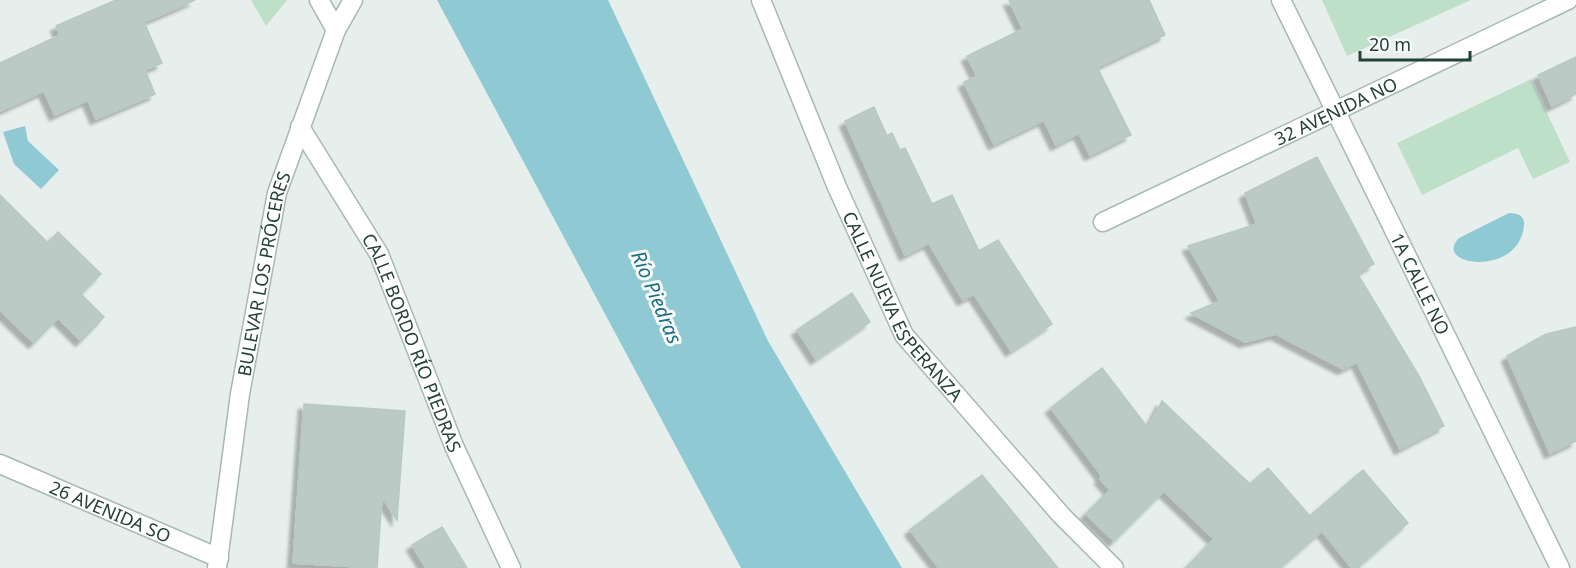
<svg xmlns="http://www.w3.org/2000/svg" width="1576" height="568" viewBox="0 0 1576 568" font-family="'Noto Sans',sans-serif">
	<defs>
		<filter id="shadow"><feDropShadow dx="-5.5" dy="5.5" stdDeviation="1.5" flood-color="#0004"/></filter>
	</defs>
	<rect width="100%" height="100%" fill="#e6efeb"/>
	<path fill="#bfe0c8" d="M 251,0 L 287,0 L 266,26 Z
		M 1322,0 L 1471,0 L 1347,56 Z
		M 1531,79 L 1570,162 L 1533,179 L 1518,148 L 1422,195 L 1397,143 Z"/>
	<path fill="#8ec9d4" d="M 437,0 L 608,0 L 768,341 L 902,568 L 741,568 Z
		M 25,126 L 28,141 L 59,170 L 41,189 L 14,164 L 3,132 Z
		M 1509,213 C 1518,213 1525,216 1524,225 C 1520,278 1431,266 1459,238 Z"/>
	<path fill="#bbcac4" stroke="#b8c9c2" stroke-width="1.5" filter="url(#shadow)" d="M 116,0 L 195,0 L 144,22 L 162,63 L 145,70 L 155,94 L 96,119 L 88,100 L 55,115 L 44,91 L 0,111 L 0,63 L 60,35 L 56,26 Z
		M 1009,0 L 1149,0 L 1165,35 L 1097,67 L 1131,135 L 1090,155 L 1079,133 L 1056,145 L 1044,120 L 994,144 L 964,82 L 977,76 L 967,56 L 1023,29 Z
		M 1576,57 L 1576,94 L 1552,106 L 1538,75 Z
		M 874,107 L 887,136 L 892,133 L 900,150 L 905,148 L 932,204 L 952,195 L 979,251 L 998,240 L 1052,324 L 1011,351 L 974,294 L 963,300 L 929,243 L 905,255 L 845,121 Z
		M 1317,157 L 1374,264 L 1357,273 L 1419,376 L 1444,426 L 1400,449 L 1357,362 L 1343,369 L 1276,334 L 1245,342 L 1191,313 L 1220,301 L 1188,246 L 1257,224 L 1245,193 Z
		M 0,195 L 48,243 L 58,232 L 101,274 L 81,294 L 104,317 L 81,341 L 58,318 L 34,343 L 0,310 Z
		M 852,293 L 870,322 L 816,359 L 797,330 Z
		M 1576,327 L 1576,441 L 1550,453 L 1507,356 L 1546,334 Z
		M 1102,368 L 1148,428 L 1162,401 L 1250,484 L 1268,468 L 1310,516 L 1363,470 L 1408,523 L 1357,568 L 1352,568 L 1322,531 L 1280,568 L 1186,568 L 1214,539 L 1164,491 L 1114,541 L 1086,514 L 1110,490 L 1100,479 L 1102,476 L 1051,408 Z
		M 304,404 L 405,411 L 397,520 L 382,497 L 377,568 L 293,563 Z
		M 982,475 L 1020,521 L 1058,568 L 939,568 L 910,530 Z
		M 442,527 L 467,568 L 426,568 L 412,545 Z"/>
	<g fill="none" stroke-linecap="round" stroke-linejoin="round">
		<defs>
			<g id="minor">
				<path d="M 319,0 L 336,30"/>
				<path id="s1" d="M 761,0 L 837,187 L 904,335 L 1061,515 L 1114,568"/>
				<path id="s2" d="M 1281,0 L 1560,568"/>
				<path id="s3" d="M 300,127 L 379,254 L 454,446 L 511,568"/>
				<path id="s4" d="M 1103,222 L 1568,0"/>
				<path id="s5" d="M 0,464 L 219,558"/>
			</g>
			<g id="tertiary">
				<path id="s6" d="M 217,568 L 240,394 L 277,193 L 336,30 L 353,0"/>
			</g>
		</defs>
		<use href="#minor" stroke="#a8b8b2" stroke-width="21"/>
		<use href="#tertiary" stroke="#a8b8b2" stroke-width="21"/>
		<use href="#minor" stroke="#fff" stroke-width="18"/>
		<use href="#tertiary" stroke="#fff" stroke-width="18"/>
	</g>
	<g text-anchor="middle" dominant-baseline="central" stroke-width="6" stroke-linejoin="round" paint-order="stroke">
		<g font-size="18" fill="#24423a" stroke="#f7fbf9">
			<text stroke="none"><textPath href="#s4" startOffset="258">32 AVENIDA NO</textPath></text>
			<text stroke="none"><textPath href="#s6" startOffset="298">BULEVAR LOS PRÓCERES</textPath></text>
			<text stroke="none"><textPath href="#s2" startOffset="316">1A CALLE NO</textPath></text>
			<text stroke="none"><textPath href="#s1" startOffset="339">CALLE NUEVA ESPERANZA</textPath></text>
			<text stroke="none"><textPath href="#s3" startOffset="244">CALLE BORDO RÍO PIEDRAS</textPath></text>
			<text stroke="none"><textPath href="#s5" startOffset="120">26 AVENIDA SO</textPath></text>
		</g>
		<g font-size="20" font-style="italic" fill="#1c6f80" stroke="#f7fbf9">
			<text transform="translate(657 297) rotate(67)">Río Piedras</text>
		</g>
	</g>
	<path d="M1360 51v9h110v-9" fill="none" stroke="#24423a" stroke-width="3"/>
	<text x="1369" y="51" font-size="18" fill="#24423a" stroke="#f7fbf9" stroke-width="4.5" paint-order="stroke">20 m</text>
</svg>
